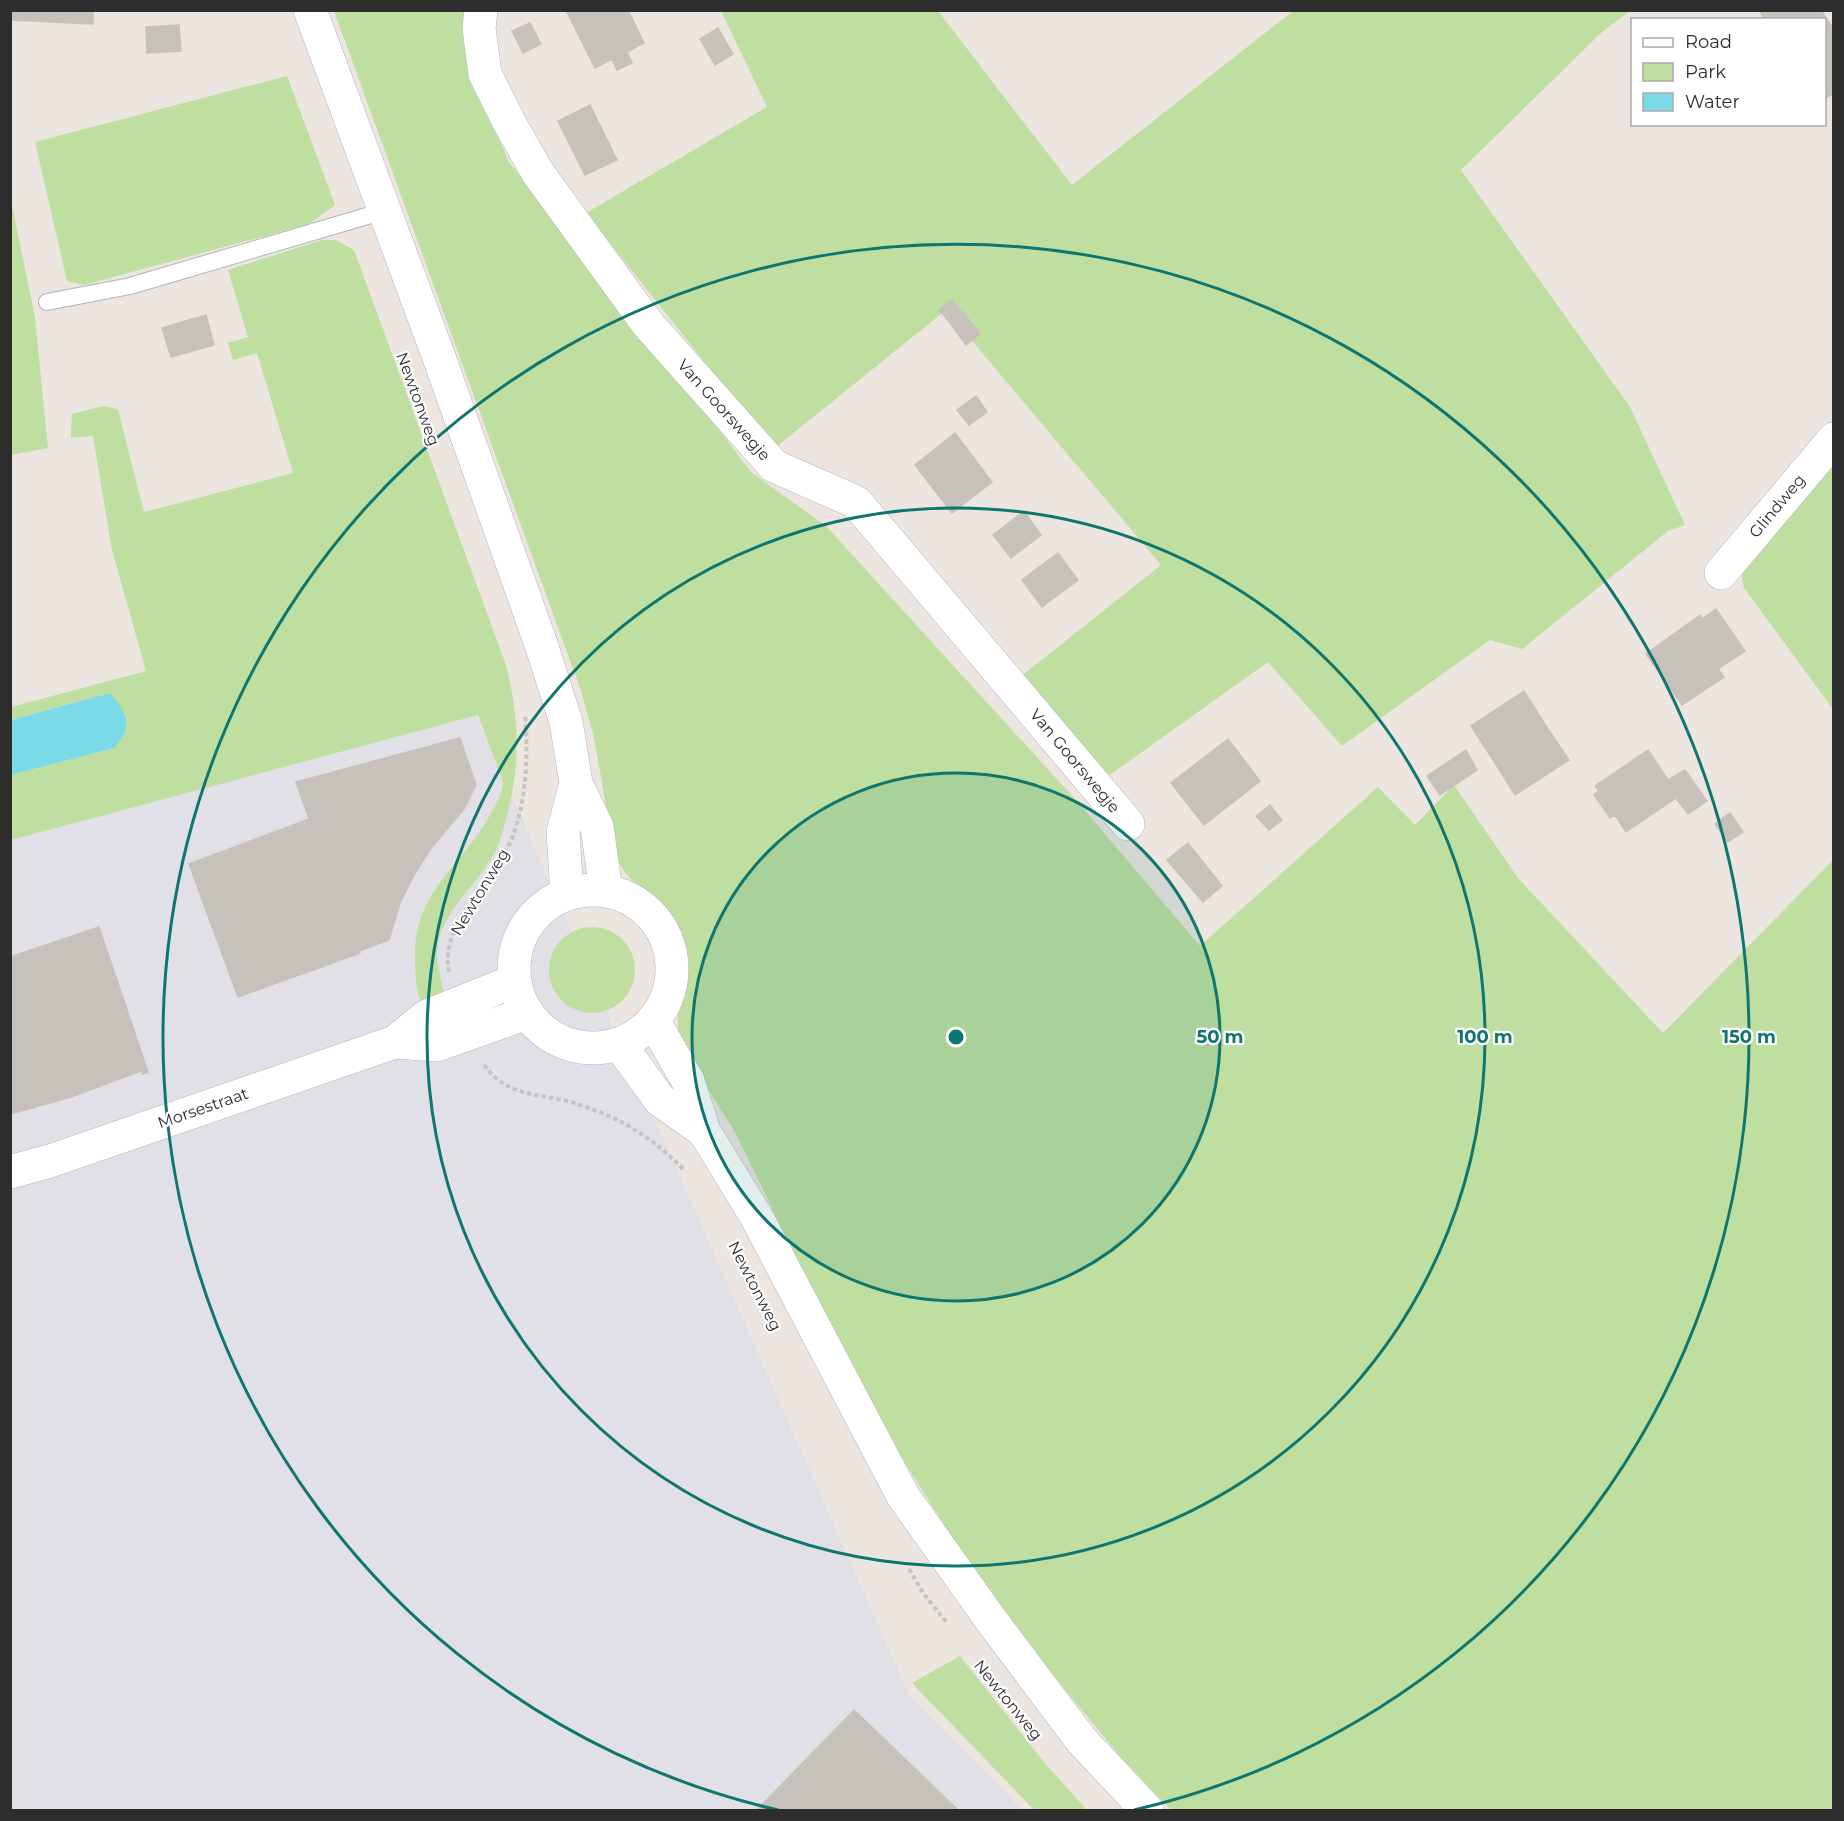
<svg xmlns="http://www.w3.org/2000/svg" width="1844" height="1821" viewBox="0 0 1844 1821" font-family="Montserrat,sans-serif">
	<rect width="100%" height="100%" fill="#ede5e0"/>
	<path fill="#e1e0e6" d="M 471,704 L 909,1695 L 1022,1810 L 11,1810 L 11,830 Z"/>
	<path fill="#bfdfa1" d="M 334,11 L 467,11 L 490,119 L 509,162 L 651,340 L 751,472 L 826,526 L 1076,800 L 1200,946 L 1378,787 L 1415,825 L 1454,785 L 1518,878 L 1663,1033 L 1833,860 L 1833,1810 L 1171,1810 L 1119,1755 L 1034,1652 L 952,1537 L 905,1463 L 838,1344 L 735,1132 L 683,1050 L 678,1034 L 678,1014 L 688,972 L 685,945 L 679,928 L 666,909 L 652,895 L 635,884 L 624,871 L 615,855 L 593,733 L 580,688 Z
		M 721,11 L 938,11 L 1072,185 L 1293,11 L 1630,11 L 1602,32 L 1461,170 L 1630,407 L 1685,525 L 1668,531 L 1522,649 L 1490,640 L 1342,746 L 1268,662 L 1107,777 L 1020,677 L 1161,565 L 946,310 L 776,447 L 753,423 L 586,213 L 767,107 Z
		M 287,76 L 335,205 L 309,224 L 84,285 L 67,281 L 35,142 Z
		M 10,196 L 35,317 L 48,448 L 11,455 Z
		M 322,240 L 336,240 L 354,250 L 506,665 C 519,716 521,764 507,815 C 504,827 501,840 496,850 C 479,885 438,912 437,953 C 437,967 441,980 444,994 L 421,1002 C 416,988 415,976 415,961 C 413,888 463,868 492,811 C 497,801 503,793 503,781 L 478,715 L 11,840 L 11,775 L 114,748 L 110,693 L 11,720 L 11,707 L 146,671 L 112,550 L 93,436 L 71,438 L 72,414 L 102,406 L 118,409 L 144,512 L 293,473 L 257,353 L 233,360 L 228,343 L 248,337 L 228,270 Z
		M 1833,464 L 1833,709 L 1744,588 L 1742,577 L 1743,564 Z
		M549 970a43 43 0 1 1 86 0a43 43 0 1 1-86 0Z
		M 960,1656 L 1043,1761 L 1087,1810 L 1034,1810 L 912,1683 Z"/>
	<path fill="#7bdae7" d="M 110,693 C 128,714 134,725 114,748 L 11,775 L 11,720 Z"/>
	<path fill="#c6c1bb" stroke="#c8c1ba" stroke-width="1.5" d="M 10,10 L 93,10 L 93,24 L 10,20 Z
		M 566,10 L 628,10 L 644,43 L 627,52 L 632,63 L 617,70 L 612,59 L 595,68 Z
		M 1759,10 L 1821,10 L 1834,30 L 1834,93 L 1824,99 L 1824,20 L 1765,20 Z
		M 530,23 L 541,44 L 523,53 L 512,31 Z
		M 179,25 L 181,51 L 147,53 L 146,27 Z
		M 718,28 L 733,54 L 715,65 L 700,39 Z
		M 590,105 L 617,160 L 585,175 L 558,121 Z
		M 952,300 L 962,313 L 950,323 L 939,310 Z
		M 963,312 L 980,334 L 966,345 L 950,323 Z
		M 206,315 L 214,345 L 171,357 L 162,328 Z
		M 976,396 L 987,412 L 969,425 L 957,410 Z
		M 955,433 L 992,482 L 952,513 L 915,465 Z
		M 1024,511 L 1041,535 L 1011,558 L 993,535 Z
		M 1058,553 L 1078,580 L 1042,607 L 1022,580 Z
		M 1716,609 L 1745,651 L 1718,669 L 1724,677 L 1682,705 L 1646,654 L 1700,615 L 1702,619 Z
		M 1524,691 L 1546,726 L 1493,760 L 1471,726 Z
		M 1546,726 L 1569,760 L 1515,795 L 1493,760 Z
		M 460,738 L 476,785 L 464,809 L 431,848 L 414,875 L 400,903 L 389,940 L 359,951 L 360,953 L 238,997 L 189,864 L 309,819 L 296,782 Z
		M 1228,739 L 1260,781 L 1204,825 L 1171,783 Z
		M 1466,750 L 1477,770 L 1440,795 L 1427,776 Z
		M 1648,750 L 1668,780 L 1685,770 L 1707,801 L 1688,814 L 1676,798 L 1626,832 L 1615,815 L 1610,818 L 1594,795 L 1599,791 L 1595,786 Z
		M 1270,805 L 1282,820 L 1269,830 L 1256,816 Z
		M 1730,813 L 1743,832 L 1728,842 L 1715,824 Z
		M 1188,843 L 1222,886 L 1203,902 L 1167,860 Z
		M 99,927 L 148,1072 L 143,1074 L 141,1071 L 71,1097 L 10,1114 L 10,957 Z
		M 854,1710 L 958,1810 L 757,1810 Z"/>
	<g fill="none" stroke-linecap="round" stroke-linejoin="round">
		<defs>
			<path id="service" d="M 47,302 L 130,286 L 384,211"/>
			<path id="minor" d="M 481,10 L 479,28 L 485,74 L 510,124 L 538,173 L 647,323 L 774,466 L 856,502 L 1128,824
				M 1721,573 L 1834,439
				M 395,1042 L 437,1045 L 527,1013
				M 10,1172 L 50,1161 L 395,1042 L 427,1016 L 514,981"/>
			<path id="secondary" d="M 310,10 L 440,360 L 542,647 L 566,722 L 576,783 L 597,827 L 606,891
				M514 969a79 79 0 1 1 158 0a79 79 0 1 1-158 0Z
				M 567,894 L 563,832 L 576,783
				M 654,1022 L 688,1081 L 704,1131 L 756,1216 L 903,1496 L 991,1620 L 1082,1741 L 1147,1810
				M 620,1045 L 660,1100 L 704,1131"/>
		</defs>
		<use href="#service" stroke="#b0b4bc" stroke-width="18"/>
		<use href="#minor" stroke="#b0b4bc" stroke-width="34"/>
		<use href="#secondary" stroke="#b0b4bc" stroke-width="34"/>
		<path stroke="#c4c4c4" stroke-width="4" stroke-dasharray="4.5 3" stroke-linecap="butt" d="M 449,972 C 438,923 499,877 514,833 C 527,795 528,754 525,714
			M 484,1065 C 507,1097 537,1093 571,1102 C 581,1105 592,1109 602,1113 C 634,1126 661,1146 685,1171
			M 909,1569 L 923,1593 L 948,1624"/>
		<use href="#service" stroke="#fff" stroke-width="16"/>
		<use href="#minor" stroke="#fff" stroke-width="33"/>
		<use href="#secondary" stroke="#fff" stroke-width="33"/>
	</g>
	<circle cx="956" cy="1037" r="264" fill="#0f766e" fill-opacity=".12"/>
	<g fill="none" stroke="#0f766e" stroke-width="3">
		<circle cx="956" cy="1037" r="264"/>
		<circle cx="956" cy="1037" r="529"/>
		<path d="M778 1810A793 793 0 1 1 1134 1810"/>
	</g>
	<g text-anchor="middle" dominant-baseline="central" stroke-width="4.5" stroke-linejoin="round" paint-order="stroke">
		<g font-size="16" fill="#2d2d2d" stroke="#fff">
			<text transform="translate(418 399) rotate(70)">Newtonweg</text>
			<text transform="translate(724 410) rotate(48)">Van Goorswegje</text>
			<text transform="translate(1777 506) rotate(-50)">Glindweg</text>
			<text transform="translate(1075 761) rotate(50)">Van Goorswegje</text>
			<text transform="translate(480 892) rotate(-59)">Newtonweg</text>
			<text transform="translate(203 1108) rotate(-19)">Morsestraat</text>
			<text transform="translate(755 1286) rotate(63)">Newtonweg</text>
			<text transform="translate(1008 1700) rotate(51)">Newtonweg</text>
		</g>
	</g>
	<circle cx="956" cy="1037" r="9" fill="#0f766e" stroke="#fff" stroke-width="3"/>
	<g font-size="18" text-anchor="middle" font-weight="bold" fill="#0f766e" stroke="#fff" stroke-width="4.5" stroke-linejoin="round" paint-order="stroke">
		<text x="1220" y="1043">50 m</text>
		<text x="1485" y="1043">100 m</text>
		<text x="1749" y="1043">150 m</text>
	</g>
	<rect width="1844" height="1821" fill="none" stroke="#2d2d2d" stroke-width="24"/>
	<rect x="1631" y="18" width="195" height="108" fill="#ffffff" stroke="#ababab" stroke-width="1.5"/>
	<rect x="1643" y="38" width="30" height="9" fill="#ffffff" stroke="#ababab" stroke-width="1.5"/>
	<text x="1685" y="48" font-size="18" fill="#2d2d2d">Road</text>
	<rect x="1643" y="63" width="30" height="18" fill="#bfdfa1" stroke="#ababab" stroke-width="1.5"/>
	<text x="1685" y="78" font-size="18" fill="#2d2d2d">Park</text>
	<rect x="1643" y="93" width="30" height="18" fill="#7bdae7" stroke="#ababab" stroke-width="1.5"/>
	<text x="1685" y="108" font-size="18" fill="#2d2d2d">Water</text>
</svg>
